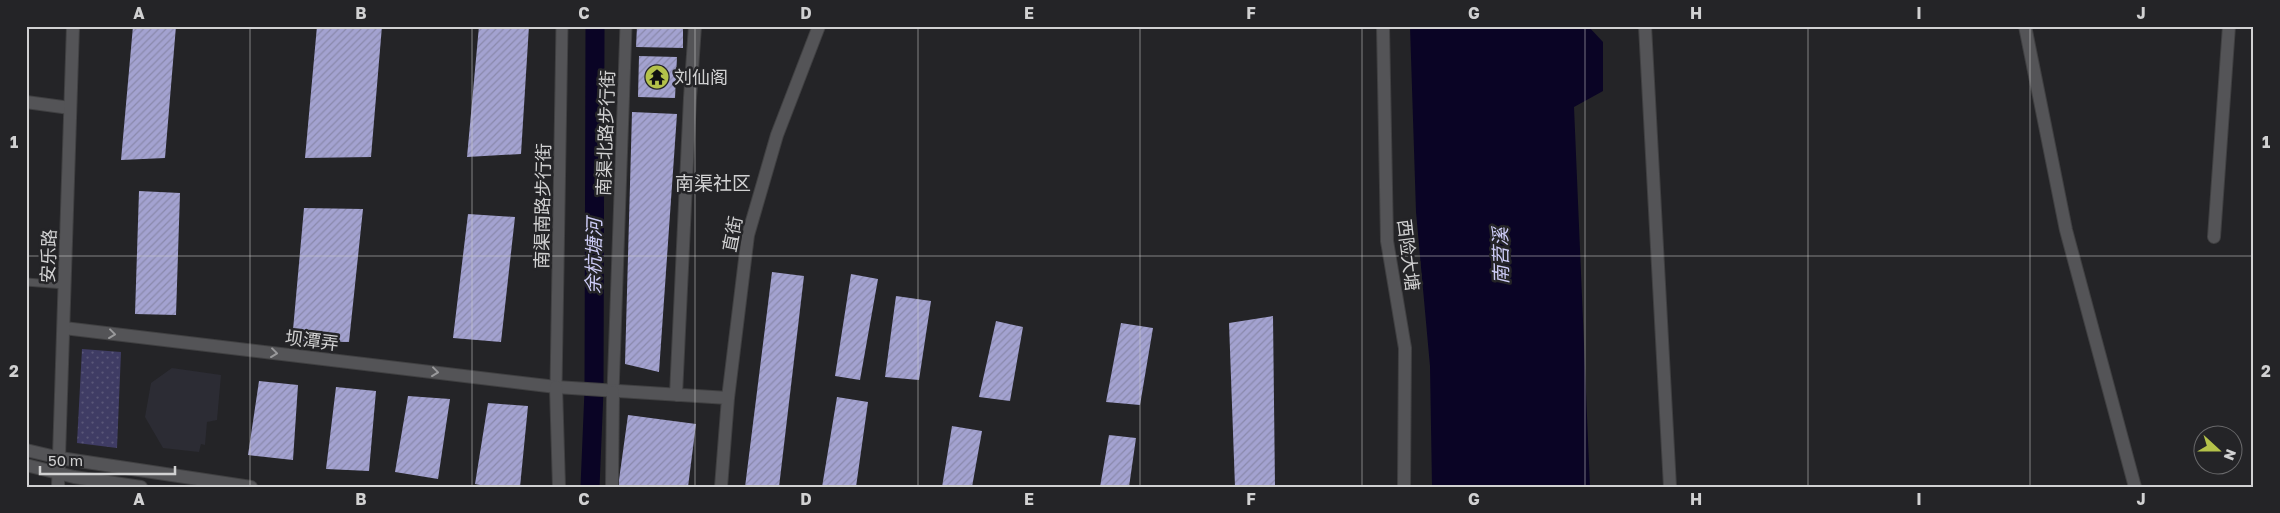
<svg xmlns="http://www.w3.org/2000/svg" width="2280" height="513" viewBox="0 0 2280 513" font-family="'Golos Text','Noto Sans SC',sans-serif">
	<defs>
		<pattern id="park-dots" width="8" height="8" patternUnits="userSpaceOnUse" patternTransform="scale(1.25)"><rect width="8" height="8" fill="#3f3c64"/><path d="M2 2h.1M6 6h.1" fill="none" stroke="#5a5779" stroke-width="1.8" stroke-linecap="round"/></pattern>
		<pattern id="building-hatch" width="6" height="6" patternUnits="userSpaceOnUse" patternTransform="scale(1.25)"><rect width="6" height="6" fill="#a3a2d0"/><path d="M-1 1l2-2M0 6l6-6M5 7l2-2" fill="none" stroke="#8a89ac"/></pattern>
	</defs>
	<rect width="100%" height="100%" fill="#242427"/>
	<path fill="#2c2c34" d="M 172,368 L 221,375 L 217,420 L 207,422 L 205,445 L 201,444 L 199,452 L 163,448 L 145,417 L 151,383 Z"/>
	<path fill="url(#park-dots)" d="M 82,349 L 121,352 L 117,448 L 77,443 Z"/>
	<path fill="#0a0425" d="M 1410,26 L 1588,26 L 1603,42 L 1603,91 L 1574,107 L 1590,487 L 1432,487 L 1430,366 L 1416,212 Z"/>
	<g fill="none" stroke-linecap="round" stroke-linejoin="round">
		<path stroke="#0a0425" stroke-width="19" d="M 590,487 L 594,391 L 595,26"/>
	</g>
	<path fill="url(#building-hatch)" d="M 133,26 L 176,26 L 165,158 L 121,160 Z
		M 317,26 L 382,26 L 371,157 L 305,158 Z
		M 479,26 L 529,26 L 521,154 L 467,157 Z
		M 637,26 L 683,26 L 683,48 L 636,47 Z
		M 639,56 L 677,57 L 675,98 L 638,97 Z
		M 632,112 L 677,114 L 659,372 L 625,364 Z
		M 139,191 L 180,193 L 176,315 L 135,314 Z
		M 304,208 L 363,209 L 349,342 L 292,341 Z
		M 468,214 L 515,217 L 501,342 L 453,338 Z
		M 772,272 L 804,276 L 779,487 L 745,487 Z
		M 851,274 L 878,279 L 860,380 L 835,376 Z
		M 896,296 L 931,301 L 919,380 L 885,377 Z
		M 1273,316 L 1275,487 L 1235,487 L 1229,323 Z
		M 996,321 L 1023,327 L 1010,401 L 979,397 Z
		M 1121,323 L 1153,328 L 1140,405 L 1106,402 Z
		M 259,381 L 298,385 L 293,460 L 248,455 Z
		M 336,387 L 376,391 L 369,471 L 326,469 Z
		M 408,396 L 450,399 L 438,479 L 395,472 Z
		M 837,397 L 868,402 L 856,487 L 822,487 Z
		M 488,403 L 528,406 L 520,487 L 491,487 L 475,484 Z
		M 628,415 L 696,424 L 688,487 L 618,487 Z
		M 952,426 L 982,431 L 972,487 L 942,487 Z
		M 1109,435 L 1136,438 L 1129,487 L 1100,487 Z"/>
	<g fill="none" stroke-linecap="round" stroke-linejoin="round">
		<defs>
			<path id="service" d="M 26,282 L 65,285"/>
			<path id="pedestrian" d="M 556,387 L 562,26
				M 613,392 L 626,26"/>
			<path id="minor" d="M 1645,26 L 1670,487
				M 2025,26 L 2066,230 L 2135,487
				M 26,102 L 70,108
				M 2214,237 L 2229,26
				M 64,328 L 556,387 L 728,398 L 721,487
				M 676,395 L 690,98 L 695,26
				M 728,398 L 748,235 L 777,135 L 819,26"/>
			<path id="tertiary" d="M 1383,26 L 1387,241 L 1405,348 L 1404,487
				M 556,387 L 559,487
				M 58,487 L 73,26
				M 612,487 L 613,392"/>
			<path id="secondary" d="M 26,450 L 60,458 L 251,487
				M 26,465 L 74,477 L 141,487"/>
		</defs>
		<use href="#service" stroke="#404042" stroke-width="9"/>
		<use href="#pedestrian" stroke="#404042" stroke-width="13"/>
		<use href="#minor" stroke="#404042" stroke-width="14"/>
		<use href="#tertiary" stroke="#404042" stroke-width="14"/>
		<use href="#secondary" stroke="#404042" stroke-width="14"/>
		<use href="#service" stroke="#545457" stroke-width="7"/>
		<use href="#pedestrian" stroke="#545457" stroke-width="11"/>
		<use href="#minor" stroke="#545457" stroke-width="12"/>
		<use href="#tertiary" stroke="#545457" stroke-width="12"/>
		<use href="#secondary" stroke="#545457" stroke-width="12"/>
	</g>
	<defs><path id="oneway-chevron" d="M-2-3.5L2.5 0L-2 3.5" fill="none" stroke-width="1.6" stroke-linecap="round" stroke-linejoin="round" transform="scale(1.25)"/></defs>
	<g stroke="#99999b">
		<use href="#oneway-chevron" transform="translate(112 334) rotate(7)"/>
		<use href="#oneway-chevron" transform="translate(274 353) rotate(7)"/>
		<use href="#oneway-chevron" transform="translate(435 372) rotate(7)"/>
	</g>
	<path fill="none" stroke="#d1d1d2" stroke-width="1" stroke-opacity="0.55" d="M 250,26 L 250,487M 472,26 L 472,487M 695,26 L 695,487M 918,26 L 918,487M 1140,26 L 1140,487M 1362,26 L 1362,487M 1585,26 L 1585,487M 1808,26 L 1808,487M 2030,26 L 2030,487M 26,256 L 2254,256"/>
	<defs>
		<symbol id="temple-disc" viewBox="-11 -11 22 22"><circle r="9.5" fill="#b4c24a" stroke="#242427"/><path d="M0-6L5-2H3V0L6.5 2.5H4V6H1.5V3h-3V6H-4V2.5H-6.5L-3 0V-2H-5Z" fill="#111"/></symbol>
	</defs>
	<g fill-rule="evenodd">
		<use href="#temple-disc" x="643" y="63" width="28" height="28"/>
	</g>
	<g text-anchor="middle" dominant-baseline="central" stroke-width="5" stroke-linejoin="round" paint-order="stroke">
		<g font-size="18" fill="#d1d1d2" stroke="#242427" text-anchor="start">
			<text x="674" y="77">刘仙阁</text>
		</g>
		<g font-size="18" fill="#d1d1d2" stroke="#242427">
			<text transform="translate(605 133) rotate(-88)">南渠北路步行街</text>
			<text transform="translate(542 206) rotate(-89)">南渠南路步行街</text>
			<text transform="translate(732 234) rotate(-79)">直街</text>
			<text transform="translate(1409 255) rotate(83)">西险大塘</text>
			<text transform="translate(48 256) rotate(-88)">安乐路</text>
			<text transform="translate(312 340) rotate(7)">坝潭弄</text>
		</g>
		<g font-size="19" fill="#d1d1d2" stroke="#242427">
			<text x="713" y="182">南渠社区</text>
		</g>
		<g font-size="19" font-style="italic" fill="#cecdf7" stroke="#242427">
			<text transform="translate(593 256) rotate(-89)">余杭塘河</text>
			<text transform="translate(1500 256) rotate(-91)">南苕溪</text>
		</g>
	</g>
	<rect width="2280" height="513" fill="none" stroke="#242427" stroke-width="55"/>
	<g transform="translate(2218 450) rotate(111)"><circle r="24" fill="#242427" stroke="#69696b"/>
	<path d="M0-4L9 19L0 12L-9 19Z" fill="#b4c24a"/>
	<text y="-8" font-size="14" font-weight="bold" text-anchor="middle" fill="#d1d1d2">N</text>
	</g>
	<path d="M40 466v8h135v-8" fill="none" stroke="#d1d1d2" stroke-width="2.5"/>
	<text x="48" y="466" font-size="15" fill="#d1d1d2" stroke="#242427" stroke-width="4" paint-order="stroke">50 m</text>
	<rect x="28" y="28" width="2224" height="458" fill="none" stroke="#d1d1d2" stroke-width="2"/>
	<g font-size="16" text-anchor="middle" font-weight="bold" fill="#d1d1d2">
		<text x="139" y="19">A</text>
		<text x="361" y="19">B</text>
		<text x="584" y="19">C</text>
		<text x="806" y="19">D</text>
		<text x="1029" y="19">E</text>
		<text x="1251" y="19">F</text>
		<text x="1474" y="19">G</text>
		<text x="1696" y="19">H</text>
		<text x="1919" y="19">I</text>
		<text x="2141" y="19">J</text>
		<text x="14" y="148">1</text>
		<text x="2266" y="148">1</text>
		<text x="14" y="377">2</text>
		<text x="2266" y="377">2</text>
		<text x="139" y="505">A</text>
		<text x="361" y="505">B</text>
		<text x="584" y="505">C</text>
		<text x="806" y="505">D</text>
		<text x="1029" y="505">E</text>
		<text x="1251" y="505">F</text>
		<text x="1474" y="505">G</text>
		<text x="1696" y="505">H</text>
		<text x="1919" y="505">I</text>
		<text x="2141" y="505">J</text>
	</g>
</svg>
